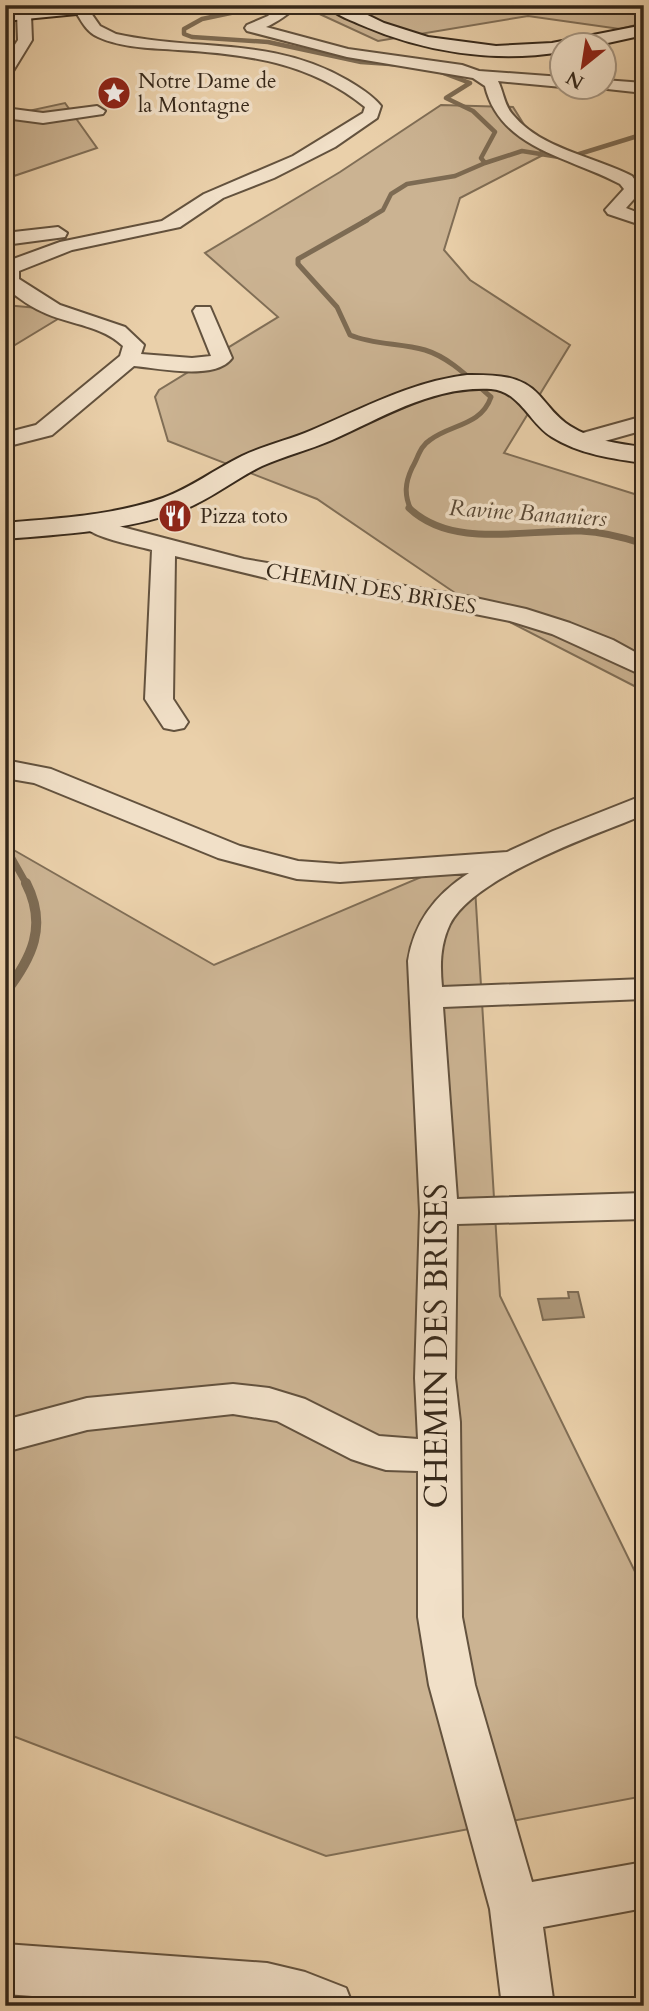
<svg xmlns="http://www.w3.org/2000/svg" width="649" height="2011" viewBox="0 0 649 2011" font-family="Cardo,serif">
	<rect width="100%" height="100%" fill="#ead0aa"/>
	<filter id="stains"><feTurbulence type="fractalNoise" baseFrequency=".00286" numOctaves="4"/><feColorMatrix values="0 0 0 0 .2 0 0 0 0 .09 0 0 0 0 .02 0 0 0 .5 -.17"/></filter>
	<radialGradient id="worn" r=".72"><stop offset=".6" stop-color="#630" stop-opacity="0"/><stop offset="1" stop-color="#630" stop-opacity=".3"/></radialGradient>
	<path fill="#cbb392" stroke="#806e56" stroke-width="2" d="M 300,5 L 644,5 L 644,23 L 620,29 L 528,16 L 378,41 Z
		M 65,103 L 97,148 L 5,179 L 5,116 Z
		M 441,105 L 513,107 L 543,155 L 460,198 L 444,250 L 470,280 L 570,345 L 504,453 L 644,497 L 644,691 L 461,597 L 317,499 L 168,441 L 155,397 L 159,390 L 278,317 L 205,253 L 340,172 Z
		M 5,305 L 71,311 L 5,351 Z
		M 5,845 L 214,965 L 473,855 L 500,1296 L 644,1590 L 644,1796 L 326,1856 L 5,1733 Z"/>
	<path fill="#ad9779" stroke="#7d6b53" stroke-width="2" d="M 568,1292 L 578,1292 L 584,1317 L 543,1320 L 538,1299 L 569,1298 Z"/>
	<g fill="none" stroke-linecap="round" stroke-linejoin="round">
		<path stroke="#7d6b53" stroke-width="4.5" d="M 269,5 L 202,19 L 184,29 L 184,34 L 192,37 L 268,42 L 361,62 L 404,65
			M 576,155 L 644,134
			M 485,163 L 522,151 L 559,157
			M 363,222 L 383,210 L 391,194 L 407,184 L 455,176 L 485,163 L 481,158 L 495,132 L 473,111 L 446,98 L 470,83 L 438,71"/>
		<path stroke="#7d6b53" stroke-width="5" d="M 367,220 L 298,259 L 298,264 L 337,307 L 350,335 C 374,345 400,343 425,350 C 451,358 471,380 491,397 C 481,426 451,424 430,440 C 420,446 418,458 412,468 C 405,483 404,495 411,510"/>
		<path stroke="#7d6b53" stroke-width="7" d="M 409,508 C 453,550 526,529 581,531 C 602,532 623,537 644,544
			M 5,846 L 27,885"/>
		<path stroke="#7d6b53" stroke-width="10" d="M 5,993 C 32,958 48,926 26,883"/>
		<defs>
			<path id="street" d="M 27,5 L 44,5 L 31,15 L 32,40 L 10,76 L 5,78 L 5,60 L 18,40 L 17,13 Z
				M 279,5 L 299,5 C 291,12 276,23 266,27 L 348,49 L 462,65 L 479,71 L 562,77 L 562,87 L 498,81 C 504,93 504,106 514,116 C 542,149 595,157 632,176 L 642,190 L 626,208 L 644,215 L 644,226 L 608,214 L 605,210 L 624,189 L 620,184 C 570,157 500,149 485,86 L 473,78 L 347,57 L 247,31 L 245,28 L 247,25 L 268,16 Z
				M 76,6 L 86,6 L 100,26 L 116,34 C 196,52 272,36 347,80 C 359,87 372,95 381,106 L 377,118 L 335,147 L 274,178 L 223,198 L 180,227 L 72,250 L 19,271 L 19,279 L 60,305 L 125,327 L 144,345 L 141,354 L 192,358 L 211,356 L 193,311 L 196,307 L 210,307 L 232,358 C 216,381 158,368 134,366 L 52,435 L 5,447 L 5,433 L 36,425 L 120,356 L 123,346 C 102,326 73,325 47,314 C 32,308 18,298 5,287 L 5,262 L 60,242 L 162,221 L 204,194 L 293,156 L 363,113 L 365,107 C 310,62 246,54 178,50 C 152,48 122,48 98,37 C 86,32 81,20 74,9 Z
				M 604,80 L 644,83 L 644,93 L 598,88 L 604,88 Z
				M 97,106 L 105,111 L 103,114 L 43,123 L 5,118 L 5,108 L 43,113 Z
				M 58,227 L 67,233 L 65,237 L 5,245 L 5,233 Z
				M 644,416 L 644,430 L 580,448 L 572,446 L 569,441 L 572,436 Z
				M 92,516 L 122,527 L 244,559 L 471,597 L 526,609 L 570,623 L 613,640 L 644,657 L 644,676 L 552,634 L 510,621 L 425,604 L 266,578 L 175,556 L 173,699 L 188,722 L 184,728 L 174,730 L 164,728 L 145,699 L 152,550 C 134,545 91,538 80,523 L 84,518 Z
				M 5,760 L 51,769 L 240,846 L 298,861 L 340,864 L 507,852 L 553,831 L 644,795 L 644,815 C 594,835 475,876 450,924 C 440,945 440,965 442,987 L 644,979 L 644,999 L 443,1007 L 457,1199 L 644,1193 L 644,1219 L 457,1224 L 455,1378 L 460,1422 L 462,1617 L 475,1685 L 532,1882 L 644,1862 L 644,1908 L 543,1927 L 554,2006 L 502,2006 L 490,1909 L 429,1685 L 418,1617 L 418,1471 L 386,1470 L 366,1464 L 351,1459 L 277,1421 L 233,1414 L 87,1430 L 5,1452 L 5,1420 L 87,1398 L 233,1384 L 269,1388 L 305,1399 L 379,1436 L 418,1439 L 415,1378 L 420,1212 L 408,961 C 414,922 436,894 469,873 L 340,882 L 297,879 L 218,858 L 34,783 L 5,778 Z
				M 5,1944 L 267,1963 L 305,1972 L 346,1988 L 353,2006 L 167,2006 L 5,1994 Z"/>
			<path id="secondary" d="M 65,5 L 126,5 L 118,10 L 5,21 L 5,11 Z
				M 326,5 L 347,5 L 384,23 L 428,37 L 496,46 L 552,43 L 644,25 L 644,35 L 594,46 L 562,46 L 562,52 C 493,63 423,52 359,24 C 348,19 334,14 326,5 Z
				M 467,375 C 493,375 520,374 539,395 C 549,406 557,418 570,426 C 592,440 618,444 644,447 L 644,463 C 613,459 579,454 552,437 C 530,424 520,391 491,389 C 432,386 384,417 332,440 C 309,450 284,456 262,466 C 235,479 211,499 183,510 C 126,531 65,534 5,539 L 5,523 C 58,518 112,516 163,498 C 191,488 215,469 242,456 C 265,445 289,440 312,430 C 364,408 410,382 467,375 Z"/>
		</defs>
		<use href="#street" stroke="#63523e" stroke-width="4"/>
		<use href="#secondary" stroke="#36281a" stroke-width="4"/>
		<use href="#street" fill="#f1e0c8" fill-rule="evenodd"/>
		<use href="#secondary" fill="#f1e0c8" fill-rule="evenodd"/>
	</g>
	<defs>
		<symbol id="sight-disc" viewBox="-11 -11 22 22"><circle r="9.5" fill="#8f2418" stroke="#f1e0c8"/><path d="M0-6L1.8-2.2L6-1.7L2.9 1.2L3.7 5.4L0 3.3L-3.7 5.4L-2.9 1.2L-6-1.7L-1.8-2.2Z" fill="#fff"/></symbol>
		<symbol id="restaurant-disc" viewBox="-11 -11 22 22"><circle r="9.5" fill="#8f2418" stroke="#f1e0c8"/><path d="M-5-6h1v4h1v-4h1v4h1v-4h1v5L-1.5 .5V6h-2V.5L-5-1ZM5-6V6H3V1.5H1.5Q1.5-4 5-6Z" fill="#fff"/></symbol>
	</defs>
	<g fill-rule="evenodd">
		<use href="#sight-disc" x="95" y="74" width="38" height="38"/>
		<use href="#restaurant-disc" x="156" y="497" width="38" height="38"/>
	</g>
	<g text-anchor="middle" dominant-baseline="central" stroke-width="7" stroke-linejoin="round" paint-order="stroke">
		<g font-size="21" fill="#36281a" stroke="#f1e0c8" text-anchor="start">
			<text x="138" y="81">Notre Dame de<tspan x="138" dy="24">la Montagne</tspan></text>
			<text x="200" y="516">Pizza toto</text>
		</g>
		<g font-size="21" fill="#36281a" stroke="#f1e0c8">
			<text transform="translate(371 589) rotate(10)">CHEMIN DES BRISES</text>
		</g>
		<g font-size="23" font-style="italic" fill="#5a4936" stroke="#f1e0c8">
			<text transform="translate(528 513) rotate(4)">Ravine Bananiers</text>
		</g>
		<g font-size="32" fill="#36281a" stroke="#f1e0c8">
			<text transform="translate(437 1346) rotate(-90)">CHEMIN DES BRISES</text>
		</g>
	</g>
	<rect width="649" height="2011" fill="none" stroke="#ead0aa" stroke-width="28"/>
	<rect x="7" y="7" width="635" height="1997" fill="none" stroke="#36281a" stroke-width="3.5"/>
	<rect x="14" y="14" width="621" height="1983" fill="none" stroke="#36281a" stroke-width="2"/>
	<g transform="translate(583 66) rotate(210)"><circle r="33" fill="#f1e0c8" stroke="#a69682" stroke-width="2"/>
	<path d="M0-5L12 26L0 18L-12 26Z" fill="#8f2418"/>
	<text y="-10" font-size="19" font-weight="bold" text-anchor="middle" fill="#36281a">N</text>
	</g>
	<rect width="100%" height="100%" filter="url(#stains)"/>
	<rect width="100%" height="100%" fill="url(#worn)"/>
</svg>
